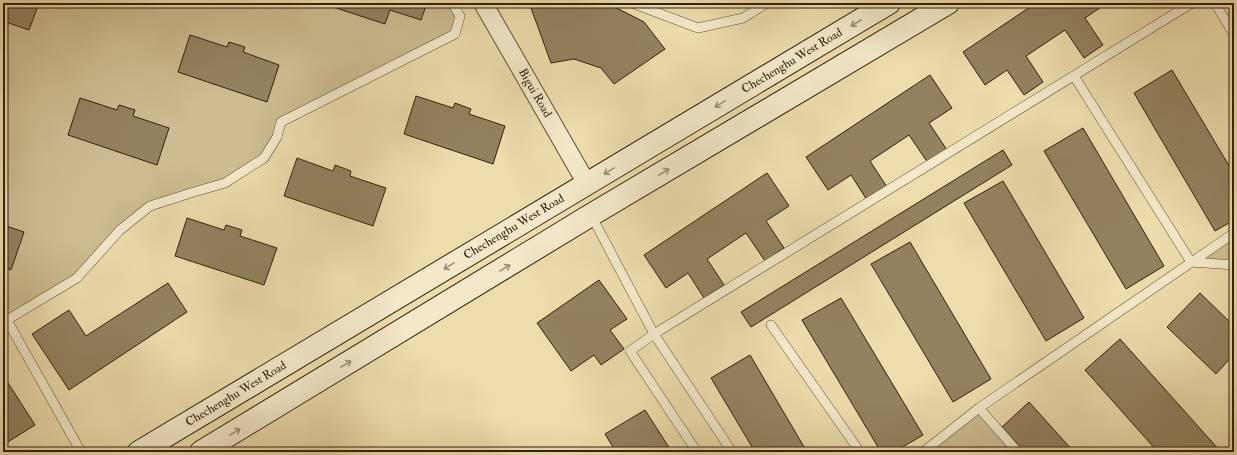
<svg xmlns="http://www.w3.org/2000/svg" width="1237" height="455" viewBox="0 0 1237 455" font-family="'IM FELL Double Pica',serif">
	<rect width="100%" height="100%" fill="#eddcac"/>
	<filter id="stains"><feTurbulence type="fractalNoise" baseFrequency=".005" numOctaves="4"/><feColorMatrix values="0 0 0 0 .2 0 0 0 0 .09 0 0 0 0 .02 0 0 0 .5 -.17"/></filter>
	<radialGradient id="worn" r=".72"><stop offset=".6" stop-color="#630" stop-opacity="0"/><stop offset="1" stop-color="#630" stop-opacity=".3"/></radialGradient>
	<path fill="#cdbc91" stroke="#7f6e4f" d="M 3,3 L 451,3 L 460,16 L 455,34 L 281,122 L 264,158 L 225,183 L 150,206 L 77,278 L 3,320 Z
		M 1234,233 L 1234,265 L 1191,262 Z
		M 979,408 L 1018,452 L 923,452 Z"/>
	<path fill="#938260" stroke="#31200d" d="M 3,3 L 39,3 L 29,30 L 3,21 Z
		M 327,3 L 427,3 L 421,20 L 390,10 L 385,24 L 327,5 Z
		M 556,3 L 607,3 L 644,22 L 665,49 L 614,84 L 601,68 L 574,59 L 551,63 L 531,8 Z
		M 1036,3 L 1107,3 L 1085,18 L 1103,45 L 1084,58 L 1065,30 L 1026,56 L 1043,82 L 1024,95 L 1007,70 L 985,85 L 963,52 Z
		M 190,35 L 227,47 L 229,42 L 245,47 L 243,52 L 279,65 L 267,102 L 178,72 Z
		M 1172,70 L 1234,174 L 1234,220 L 1215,231 L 1134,93 Z
		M 930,75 L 952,108 L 929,123 L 947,150 L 928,163 L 909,135 L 870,161 L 887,187 L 867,200 L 851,175 L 828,190 L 806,157 Z
		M 416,96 L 453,108 L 455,103 L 471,109 L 469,114 L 505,126 L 493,164 L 404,134 Z
		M 80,98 L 117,110 L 119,105 L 135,110 L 133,116 L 169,128 L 157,165 L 68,135 Z
		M 1083,128 L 1164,266 L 1126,289 L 1044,151 Z
		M 1003,150 L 1012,165 L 751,327 L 741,312 Z
		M 297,158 L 333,171 L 335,165 L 351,171 L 350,176 L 386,188 L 373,226 L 284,196 Z
		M 767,173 L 789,206 L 766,221 L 784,248 L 765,261 L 746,233 L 707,259 L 724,285 L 704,298 L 688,273 L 666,288 L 644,255 Z
		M 1003,181 L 1084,318 L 1046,341 L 964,203 Z
		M 187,218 L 224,230 L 226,225 L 242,230 L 240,236 L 277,248 L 264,285 L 175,256 Z
		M 3,225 L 24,232 L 11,270 L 3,267 Z
		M 910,242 L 991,379 L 953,402 L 871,264 Z
		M 599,280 L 627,319 L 610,330 L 624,349 L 601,365 L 594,355 L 571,371 L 537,323 Z
		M 168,283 L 187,312 L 69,390 L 32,334 L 69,310 L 86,336 Z
		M 1200,293 L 1234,326 L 1234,354 L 1216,374 L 1167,327 Z
		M 841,298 L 923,435 L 894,452 L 881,452 L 802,320 Z
		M 1120,339 L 1221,452 L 1158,452 L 1085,370 Z
		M 750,355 L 807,452 L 755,452 L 711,378 Z
		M 3,375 L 35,425 L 3,445 Z
		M 1029,402 L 1074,452 L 1025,452 L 1002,427 Z
		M 645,410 L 672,452 L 616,452 L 605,434 Z"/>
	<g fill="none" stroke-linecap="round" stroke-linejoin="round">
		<defs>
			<path id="lane" d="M 632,3 L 698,28 L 743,18 L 767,3
				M 1215,3 L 1234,35
				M 1074,76 L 1191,262 L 1234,265
				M 591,215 L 654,334 L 732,452
				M 3,320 L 7,320 L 81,452
				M 7,320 L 77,278 L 120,230 L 150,206 L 194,192 L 225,183 L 264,158 L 277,137 L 281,122 L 455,34 L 460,16 L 452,3
				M 771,325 L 860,452
				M 979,408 L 1018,452
				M 697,452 L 630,351 L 654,334 L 1192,3
				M 923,452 L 979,408 L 1234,233"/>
			<path id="street" d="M 483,3 L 587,184"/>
			<path id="secondary" d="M 139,452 L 889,3
				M 201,452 L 591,215 L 948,3"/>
		</defs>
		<use href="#lane" stroke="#604f35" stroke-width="10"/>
		<use href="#street" stroke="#604f35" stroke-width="20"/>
		<use href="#secondary" stroke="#31200d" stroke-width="24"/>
		<use href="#lane" stroke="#f3e8c9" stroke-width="9"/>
		<use href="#street" stroke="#f3e8c9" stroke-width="18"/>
		<use href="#secondary" stroke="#f3e8c9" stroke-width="22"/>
	</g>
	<defs><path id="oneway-shaft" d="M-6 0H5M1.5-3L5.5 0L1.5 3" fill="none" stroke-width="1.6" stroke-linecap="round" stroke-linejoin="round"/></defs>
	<g stroke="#9c8e74">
		<use href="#oneway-shaft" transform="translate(856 23) rotate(149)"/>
		<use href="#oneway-shaft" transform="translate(720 104) rotate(149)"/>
		<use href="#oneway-shaft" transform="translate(609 171) rotate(149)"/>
		<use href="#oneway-shaft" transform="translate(664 172) rotate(-31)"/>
		<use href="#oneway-shaft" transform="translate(449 266) rotate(149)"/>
		<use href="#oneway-shaft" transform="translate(505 268) rotate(-31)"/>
		<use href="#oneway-shaft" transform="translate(346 364) rotate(-31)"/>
		<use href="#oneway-shaft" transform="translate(235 432) rotate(-31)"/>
	</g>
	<g text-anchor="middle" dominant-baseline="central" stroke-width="4" stroke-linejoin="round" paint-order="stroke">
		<g font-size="12" fill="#31200d" stroke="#f3e8c9">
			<text transform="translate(792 61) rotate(-31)">Chechenghu West Road</text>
			<text transform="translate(535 93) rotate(60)">Bigui Road</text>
			<text transform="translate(514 227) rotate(-31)">Chechenghu West Road</text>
			<text transform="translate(236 394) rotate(-31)">Chechenghu West Road</text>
		</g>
	</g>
	<rect width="1237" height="455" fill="none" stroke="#eddcac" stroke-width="16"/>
	<rect x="4" y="4" width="1229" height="447" fill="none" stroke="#31200d" stroke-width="2"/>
	<rect x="8" y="8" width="1221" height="439" fill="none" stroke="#31200d"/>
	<rect width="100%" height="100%" filter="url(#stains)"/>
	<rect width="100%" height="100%" fill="url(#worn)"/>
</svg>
